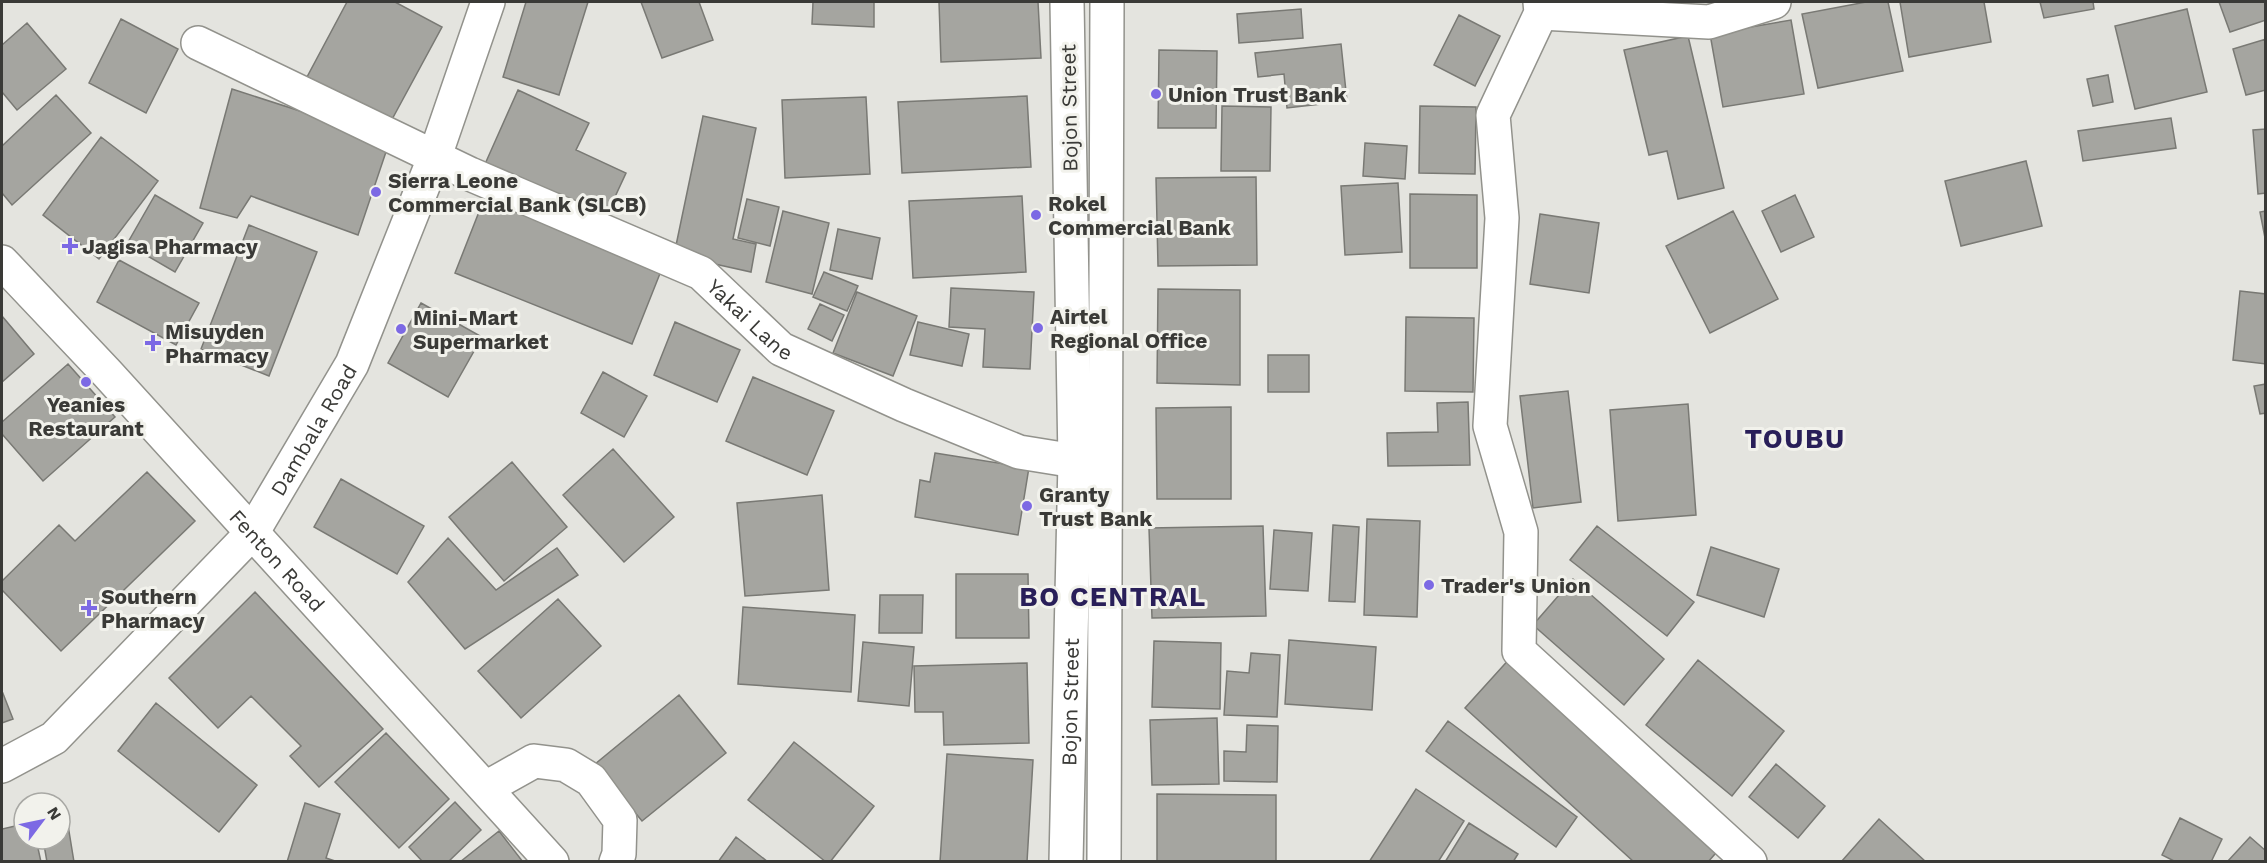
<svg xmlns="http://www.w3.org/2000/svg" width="2267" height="863" viewBox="0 0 2267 863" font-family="'Work Sans',sans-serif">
	<rect width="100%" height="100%" fill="#e4e4df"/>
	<path fill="#a5a5a0" stroke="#797974" stroke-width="1.5" d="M 347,2 L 395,2 L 442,27 L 390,123 L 307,77 Z
		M 526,2 L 588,2 L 559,95 L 503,77 Z
		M 641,2 L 699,2 L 713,40 L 662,58 Z
		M 813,2 L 874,2 L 874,27 L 812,24 Z
		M 939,2 L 1038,2 L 1041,58 L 941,62 Z
		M 1866,2 L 1888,2 L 1903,71 L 1818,88 L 1802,14 Z
		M 1900,2 L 1984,2 L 1991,42 L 1909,57 Z
		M 2040,2 L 2093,2 L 2094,9 L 2044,18 Z
		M 2219,2 L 2266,2 L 2266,20 L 2230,32 Z
		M 1301,9 L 1303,38 L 1239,43 L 1237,14 Z
		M 2187,9 L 2207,92 L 2135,109 L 2115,26 Z
		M 1459,15 L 1500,36 L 1475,86 L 1434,65 Z
		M 121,19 L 178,49 L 146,113 L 89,83 Z
		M 1791,20 L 1804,94 L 1723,107 L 1710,34 Z
		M 27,23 L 66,69 L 17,110 L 2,92 L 2,45 Z
		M 1688,36 L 1724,188 L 1678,199 L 1667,151 L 1649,155 L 1624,50 Z
		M 2266,39 L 2266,90 L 2246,95 L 2233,49 Z
		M 1341,44 L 1347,101 L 1287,108 L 1284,74 L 1258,77 L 1255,53 Z
		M 1159,50 L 1217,51 L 1216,128 L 1158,128 Z
		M 2108,75 L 2113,102 L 2093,106 L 2087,79 Z
		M 232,89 L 390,140 L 358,235 L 251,196 L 237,218 L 200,208 Z
		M 518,90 L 589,123 L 576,150 L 626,173 L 601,227 L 481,173 Z
		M 56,95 L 91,133 L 12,205 L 2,193 L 2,146 Z
		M 1027,96 L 1031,167 L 902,173 L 898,102 Z
		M 866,97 L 870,174 L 785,178 L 782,100 Z
		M 1222,106 L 1271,107 L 1270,171 L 1221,171 Z
		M 1420,106 L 1476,107 L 1475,174 L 1419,173 Z
		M 703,116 L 756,128 L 733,239 L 756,244 L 751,272 L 674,255 Z
		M 2171,118 L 2176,148 L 2083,161 L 2078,131 Z
		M 2266,129 L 2266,193 L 2258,194 L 2253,130 Z
		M 101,137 L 158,181 L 99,259 L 43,215 Z
		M 1365,143 L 1407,146 L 1405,179 L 1363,176 Z
		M 2026,161 L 2042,226 L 1961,246 L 1945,181 Z
		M 1256,177 L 1257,265 L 1158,266 L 1156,178 Z
		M 1398,183 L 1402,252 L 1345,255 L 1341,186 Z
		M 486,194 L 663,266 L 632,344 L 455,273 Z
		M 1410,194 L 1477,195 L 1477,268 L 1410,268 Z
		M 155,195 L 203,223 L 175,272 L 127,244 Z
		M 1795,195 L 1814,237 L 1781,252 L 1762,211 Z
		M 1022,196 L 1026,272 L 913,278 L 909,201 Z
		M 747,199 L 779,207 L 770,246 L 738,238 Z
		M 783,211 L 829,223 L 812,294 L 766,282 Z
		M 1733,211 L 1778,299 L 1710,333 L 1666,246 Z
		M 2266,211 L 2266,243 L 2260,212 Z
		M 1540,214 L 1599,223 L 1589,293 L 1530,284 Z
		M 249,225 L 317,252 L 269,376 L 201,349 Z
		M 838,229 L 880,238 L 872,279 L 830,270 Z
		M 119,260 L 199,303 L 176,345 L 97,302 Z
		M 824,272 L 858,286 L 847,311 L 813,297 Z
		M 951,288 L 1034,292 L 1030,369 L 983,367 L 985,329 L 949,327 Z
		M 1158,289 L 1240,290 L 1240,385 L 1157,383 Z
		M 2240,291 L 2266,294 L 2266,364 L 2233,360 Z
		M 857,292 L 917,316 L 893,376 L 833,353 Z
		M 421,303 L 482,337 L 448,397 L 388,363 Z
		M 820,304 L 844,315 L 832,341 L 808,329 Z
		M 2,316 L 34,354 L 2,382 Z
		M 1406,317 L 1474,318 L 1473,392 L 1405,391 Z
		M 675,322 L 740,350 L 717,402 L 654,375 Z
		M 918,322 L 969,334 L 962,366 L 910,355 Z
		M 1268,355 L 1309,355 L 1309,392 L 1268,392 Z
		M 68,364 L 115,417 L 43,481 L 2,434 L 2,422 Z
		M 603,372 L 647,396 L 624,437 L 581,413 Z
		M 753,377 L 834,411 L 807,475 L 726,441 Z
		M 2266,384 L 2266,413 L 2260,414 L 2254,386 Z
		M 1568,391 L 1581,502 L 1533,508 L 1520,396 Z
		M 1468,402 L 1470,465 L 1388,466 L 1387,433 L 1438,432 L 1437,403 Z
		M 1688,404 L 1696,515 L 1618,521 L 1610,410 Z
		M 1231,407 L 1231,499 L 1157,499 L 1156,408 Z
		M 613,449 L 674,517 L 624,562 L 563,495 Z
		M 935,453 L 1004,464 L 1005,457 L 1030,461 L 1018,535 L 915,517 L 920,480 L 930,482 Z
		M 512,462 L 567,527 L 504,581 L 449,517 Z
		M 147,472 L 195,521 L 61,651 L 2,590 L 2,581 L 59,525 L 75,541 Z
		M 341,479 L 424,526 L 397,574 L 314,527 Z
		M 822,495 L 829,590 L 745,596 L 737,503 Z
		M 1367,519 L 1420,521 L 1417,617 L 1364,615 Z
		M 1333,525 L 1359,527 L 1355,602 L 1329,601 Z
		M 1263,526 L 1266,616 L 1152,618 L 1149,528 Z
		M 1597,526 L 1694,602 L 1667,636 L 1570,560 Z
		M 1274,530 L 1312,533 L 1308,591 L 1270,589 Z
		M 448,538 L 496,590 L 557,548 L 578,575 L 465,649 L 408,582 Z
		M 1711,547 L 1779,569 L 1764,617 L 1697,595 Z
		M 956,574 L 1028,574 L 1029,638 L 956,638 Z
		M 1573,579 L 1664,659 L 1624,705 L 1533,625 Z
		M 255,592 L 383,729 L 319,787 L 290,756 L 301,746 L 251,696 L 218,728 L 169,678 Z
		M 880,595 L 923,595 L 922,633 L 879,633 Z
		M 558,599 L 601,646 L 521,718 L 478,671 Z
		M 743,607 L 855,615 L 851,692 L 738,684 Z
		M 1289,640 L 1376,647 L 1372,710 L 1285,704 Z
		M 1154,641 L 1221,643 L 1220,709 L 1152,707 Z
		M 863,642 L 914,647 L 909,706 L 858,701 Z
		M 1251,653 L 1280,655 L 1277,717 L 1224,715 L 1227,671 L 1249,673 Z
		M 1512,656 L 1722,846 L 1708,862 L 1634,862 L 1465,708 Z
		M 1698,660 L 1784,731 L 1732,796 L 1646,725 Z
		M 1027,663 L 1029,743 L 944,745 L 943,712 L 915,712 L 914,666 Z
		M 2,691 L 13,719 L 2,723 Z
		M 679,695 L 726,753 L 642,821 L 595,764 Z
		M 156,703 L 257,785 L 219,832 L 118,751 Z
		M 1217,718 L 1219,784 L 1152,785 L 1150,720 Z
		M 1448,721 L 1577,817 L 1556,847 L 1426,751 Z
		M 1247,725 L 1278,726 L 1277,782 L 1224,781 L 1224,751 L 1246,752 Z
		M 386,733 L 449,799 L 399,848 L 335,782 Z
		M 794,742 L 874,806 L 830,862 L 826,862 L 748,800 Z
		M 947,754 L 1033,760 L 1027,862 L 940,862 Z
		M 1776,764 L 1825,806 L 1798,838 L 1749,797 Z
		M 1416,789 L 1464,821 L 1438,862 L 1369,862 Z
		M 1157,794 L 1276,795 L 1276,862 L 1157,862 Z
		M 455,802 L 481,830 L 448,862 L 423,862 L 409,847 Z
		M 305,803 L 340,814 L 326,858 L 338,862 L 287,862 Z
		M 2180,818 L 2222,839 L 2211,862 L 2176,862 L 2162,855 Z
		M 67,819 L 74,862 L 47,862 L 43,839 L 60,839 L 60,822 Z
		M 1879,819 L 1926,862 L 1841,862 Z
		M 1469,823 L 1518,854 L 1513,862 L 1445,862 Z
		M 24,824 L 24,839 L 36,839 L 41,862 L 2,862 L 2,829 Z
		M 499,831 L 523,862 L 460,862 Z
		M 736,837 L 768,862 L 718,862 Z
		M 2250,837 L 2266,851 L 2266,862 L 2227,862 Z"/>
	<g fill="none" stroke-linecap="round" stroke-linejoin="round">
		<defs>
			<g id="minor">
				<path d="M 1540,2 L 1541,13 L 1493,115 L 1502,218 L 1490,426 L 1521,532 L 1519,651 L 1750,862"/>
				<path d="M 1541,13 L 1709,22 L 1774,2"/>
				<path id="s1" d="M 198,43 L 470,174 L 701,273 L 781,349 L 904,405 L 1019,452 L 1075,461"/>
				<path id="s2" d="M 2,262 L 107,373 L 552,862"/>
				<path id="s3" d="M 2,766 L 54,738 L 252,533 L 352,364 L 435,156 L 488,2"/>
				<path d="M 486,788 L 534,761 L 566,765 L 591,780 L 620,820 L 619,854 L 616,862"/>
				<path id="s4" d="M 1066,862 L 1075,461 L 1067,2"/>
				<path d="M 1104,862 L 1107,2"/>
			</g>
		</defs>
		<use href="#minor" stroke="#92928c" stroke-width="36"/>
		<use href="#minor" stroke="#fff" stroke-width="33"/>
	</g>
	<g fill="#7c69e4" stroke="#f2f2ec" stroke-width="2">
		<circle cx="1156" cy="94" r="6"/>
		<circle cx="376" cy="192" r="6"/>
		<circle cx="1036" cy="215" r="6"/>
		<path d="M67 237h6v6h6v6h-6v6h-6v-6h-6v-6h6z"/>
		<circle cx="1038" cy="328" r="6"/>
		<circle cx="401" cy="329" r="6"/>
		<path d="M150 334h6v6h6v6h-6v6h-6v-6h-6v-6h6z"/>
		<circle cx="86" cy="382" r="6"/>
		<circle cx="1027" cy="506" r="6"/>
		<circle cx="1429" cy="585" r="6"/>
		<path d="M86 599h6v6h6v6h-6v6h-6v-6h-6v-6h6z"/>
	</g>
	<g text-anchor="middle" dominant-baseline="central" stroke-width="6" stroke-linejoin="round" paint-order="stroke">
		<g font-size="21" font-weight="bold" fill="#3a3a37" stroke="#f2f2ec" text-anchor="start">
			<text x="1168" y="94">Union Trust Bank</text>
			<text x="388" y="180">Sierra Leone<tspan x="388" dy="24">Commercial Bank (SLCB)</tspan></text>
			<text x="1048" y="203">Rokel<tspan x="1048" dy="24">Commercial Bank</tspan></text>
			<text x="82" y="246">Jagisa Pharmacy</text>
			<text x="1050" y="316">Airtel<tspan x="1050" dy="24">Regional Office</tspan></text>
			<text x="413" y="317">Mini-Mart<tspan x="413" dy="24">Supermarket</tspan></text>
			<text x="165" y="331">Misuyden<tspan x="165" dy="24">Pharmacy</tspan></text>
			<text x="86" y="404" text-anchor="middle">Yeanies<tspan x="86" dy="24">Restaurant</tspan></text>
			<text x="1039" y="494">Granty<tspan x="1039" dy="24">Trust Bank</tspan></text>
			<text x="1441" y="585">Trader's Union</text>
			<text x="101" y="596">Southern<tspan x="101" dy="24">Pharmacy</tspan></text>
		</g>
		<g font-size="21" fill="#3a3a37" stroke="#f2f2ec">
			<text transform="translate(1069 108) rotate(-91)">Bojon Street</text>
			<text stroke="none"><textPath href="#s1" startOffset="621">Yakai Lane</textPath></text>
			<text stroke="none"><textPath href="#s3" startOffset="464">Dambala Road</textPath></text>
			<text stroke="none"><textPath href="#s2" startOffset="406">Fenton Road</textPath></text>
			<text stroke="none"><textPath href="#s4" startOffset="160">Bojon Street</textPath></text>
		</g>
		<g font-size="27" font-weight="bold" letter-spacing="1.5" fill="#291f59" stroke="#f2f2ec">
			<text x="1795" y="439">TOUBU</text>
			<text x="1113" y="597">BO CENTRAL</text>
		</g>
	</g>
	<rect width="2267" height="863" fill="none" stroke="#3a3a37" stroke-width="6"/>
	<g transform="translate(42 821) rotate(58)"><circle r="28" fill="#f2f2ec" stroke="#a8a8a4" stroke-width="1.5"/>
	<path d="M0-4.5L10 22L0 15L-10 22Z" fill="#7c69e4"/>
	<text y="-9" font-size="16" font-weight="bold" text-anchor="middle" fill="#3a3a37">N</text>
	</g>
</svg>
